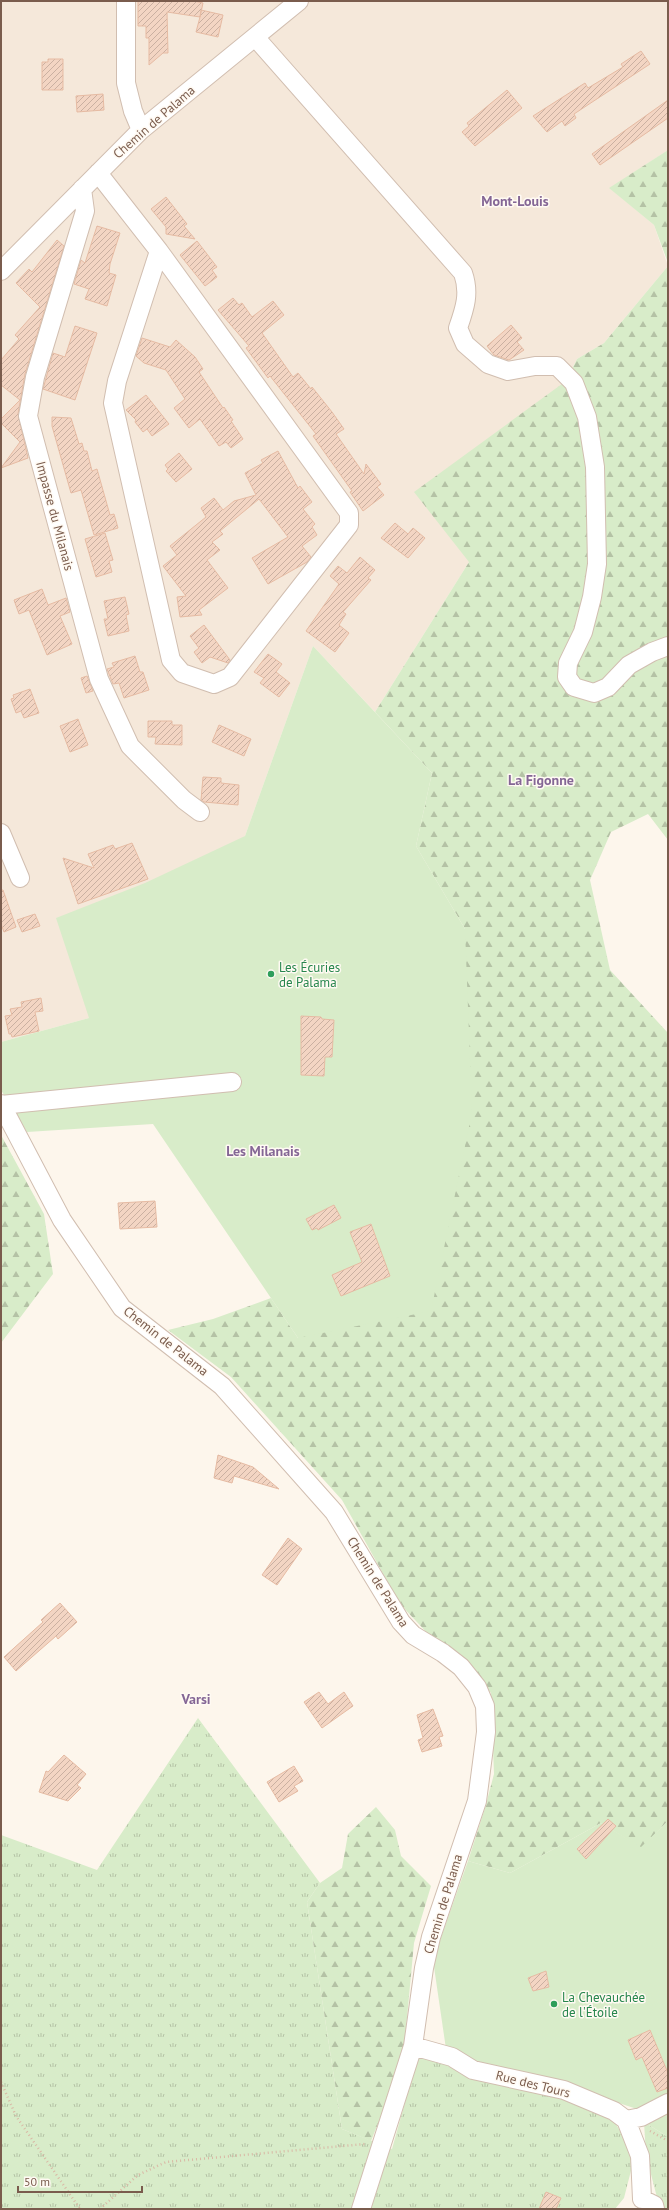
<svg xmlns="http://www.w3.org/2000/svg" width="669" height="2210" viewBox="0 0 669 2210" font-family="'PT Sans',sans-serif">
	<defs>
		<pattern id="grass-tufts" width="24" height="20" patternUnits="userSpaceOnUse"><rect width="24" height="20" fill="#d8ecc9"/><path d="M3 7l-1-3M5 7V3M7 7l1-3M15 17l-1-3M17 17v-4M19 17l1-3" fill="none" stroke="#b4c2a5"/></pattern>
		<pattern id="forest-firs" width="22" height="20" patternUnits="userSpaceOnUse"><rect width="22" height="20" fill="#d8ecc9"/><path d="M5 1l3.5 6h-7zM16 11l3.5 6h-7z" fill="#b4c2a5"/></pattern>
		<pattern id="building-hatch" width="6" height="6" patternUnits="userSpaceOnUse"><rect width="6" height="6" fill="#f3d5c3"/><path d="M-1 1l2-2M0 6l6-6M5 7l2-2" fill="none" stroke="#cab0a1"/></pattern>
	</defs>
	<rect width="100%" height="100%" fill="#fdf6ec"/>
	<path fill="#f5e8da" d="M 1,1 L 668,1 L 668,150 L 610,188 L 654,225 L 668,266 L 604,343 L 577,359 L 469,562 L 375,712 L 313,646 L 245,836 L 89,1018 L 1,1042 Z"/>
	<path fill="url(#grass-tufts)" d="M 198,1718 L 320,1883 L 307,1902 L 342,2129 L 392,2149 L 419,2052 L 609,2113 L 635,2155 L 624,2198 L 615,2209 L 1,2209 L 1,1835 L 97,1870 Z
		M 644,2122 L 668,2137 L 668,2209 L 660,2209 L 646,2155 Z"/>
	<path fill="url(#forest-firs)" d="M 668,150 L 668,263 L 654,225 L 609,188 Z
		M 668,266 L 668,840 L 648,814 L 611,832 L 590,880 L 610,970 L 668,1033 L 668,1821 L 641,1848 L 601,1823 L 510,1873 L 468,1861 L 485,1808 L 494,1774 L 491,1693 L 468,1663 L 431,1637 L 400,1604 L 342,1500 L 231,1377 L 168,1330 L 213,1319 L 271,1298 L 298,1338 L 465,929 L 416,846 L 432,773 L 375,712 L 469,562 L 414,492 L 566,381 L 577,359 L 604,343 Z
		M 1,1135 L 44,1214 L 53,1274 L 1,1343 Z
		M 376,1807 L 395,1830 L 401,1856 L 431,1886 L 414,1943 L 405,2039 L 389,2096 L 371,2141 L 342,2129 L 307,1902 L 320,1883 L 342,1868 L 348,1834 Z"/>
	<path fill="#d8ecc9" d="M 313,646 L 432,773 L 416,846 L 465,929 L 472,1112 L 431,1311 L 298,1338 L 153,1124 L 27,1132 L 1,1090 L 1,1042 L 89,1018 L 56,918 L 145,883 L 245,836 Z
		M 668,1821 L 668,2137 L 644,2122 L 637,2109 L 564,2085 L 476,2067 L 446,2049 L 433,1960 L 468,1861 L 510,1873 L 601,1823 L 641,1847 Z"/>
	<path fill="url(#building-hatch)" stroke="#e6bba3" d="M 138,1 L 194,1 L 203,3 L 200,17 L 201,10 L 223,15 L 218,37 L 196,32 L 200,17 L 167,12 L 168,53 L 163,53 L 149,65 L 149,38 L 146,38 L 146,26 L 138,26 Z
		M 641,51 L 650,64 L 574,114 L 576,118 L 565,126 L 562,121 L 547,132 L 533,116 L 585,83 L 588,88 L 623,67 L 621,64 Z
		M 48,59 L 63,59 L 63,90 L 42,90 L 42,62 L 48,62 Z
		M 507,90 L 522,108 L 475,146 L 462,132 L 469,126 L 467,123 Z
		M 103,94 L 104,110 L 77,112 L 76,96 Z
		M 668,100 L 668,118 L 600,165 L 592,154 Z
		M 166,197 L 187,224 L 184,226 L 195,239 L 166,234 L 166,227 L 151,209 Z
		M 97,226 L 120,233 L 110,264 L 109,273 L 116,275 L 107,306 L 85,299 L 89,289 L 74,284 L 81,260 L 85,263 Z
		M 57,240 L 64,246 L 25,374 L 18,414 L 28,458 L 1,468 L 20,442 L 1,423 L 1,419 L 20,400 L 1,385 L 1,360 L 19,339 L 15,335 L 40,307 L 16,283 L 29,269 L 32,272 Z
		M 197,241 L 217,267 L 212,270 L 217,277 L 205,286 L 180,255 Z
		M 233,298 L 239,305 L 242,303 L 252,317 L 273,301 L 284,315 L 262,333 L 293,377 L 298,373 L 311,389 L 312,387 L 332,412 L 344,429 L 336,434 L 364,474 L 366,464 L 381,484 L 377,487 L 384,495 L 363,511 L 350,492 L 352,491 L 313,436 L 316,434 L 270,376 L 268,378 L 246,348 L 249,346 L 218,310 Z
		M 511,325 L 522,338 L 517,342 L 524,350 L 509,360 L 494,355 L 487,346 Z
		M 75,326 L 97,333 L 75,400 L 43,389 L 53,353 L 65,357 Z
		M 142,338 L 170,347 L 176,340 L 195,357 L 203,369 L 199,372 L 223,408 L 224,407 L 233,420 L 231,421 L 243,439 L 231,448 L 226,442 L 219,446 L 200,419 L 189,428 L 174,408 L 185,399 L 166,370 L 144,363 L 136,356 Z
		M 146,395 L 169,424 L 152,436 L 147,429 L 143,432 L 135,422 L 136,420 L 126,410 Z
		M 52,417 L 71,418 L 79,444 L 82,443 L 84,451 L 87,451 L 92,471 L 97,469 L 110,515 L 114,514 L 118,528 L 94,535 L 81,490 L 71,493 L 52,426 Z
		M 278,451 L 298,488 L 300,486 L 312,502 L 303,509 L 315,524 L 312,527 L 317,535 L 302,546 L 311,557 L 307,562 L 268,584 L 252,558 L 288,537 L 259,499 L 220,531 L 223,534 L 212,542 L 220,550 L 207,560 L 228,588 L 199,610 L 202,615 L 180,617 L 177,597 L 186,596 L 163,566 L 177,555 L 170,546 L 206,517 L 201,508 L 214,498 L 223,510 L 234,501 L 256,495 L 245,473 L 263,463 L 261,460 Z
		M 179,453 L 192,469 L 176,482 L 166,471 L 168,469 L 165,465 Z
		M 395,523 L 408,534 L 413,528 L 425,538 L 408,558 L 381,538 Z
		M 105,533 L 113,560 L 109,561 L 112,572 L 96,577 L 85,539 Z
		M 360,557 L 375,570 L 368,578 L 371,580 L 343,612 L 346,614 L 339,625 L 349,633 L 335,652 L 306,631 L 339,584 L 330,576 L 338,566 L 347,573 Z
		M 42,589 L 48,605 L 66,598 L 70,612 L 60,616 L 72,644 L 47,655 L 29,610 L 19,614 L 14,600 Z
		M 125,597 L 129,614 L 126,615 L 129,631 L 108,636 L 104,619 L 108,619 L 104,601 Z
		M 204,625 L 230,660 L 228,663 L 210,657 L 202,663 L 194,652 L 199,648 L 190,636 Z
		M 268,654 L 282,664 L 276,672 L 290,683 L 279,697 L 260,683 L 264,678 L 254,672 Z
		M 135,656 L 140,672 L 143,672 L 149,690 L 124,698 L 119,683 L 113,684 L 107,669 L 114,667 L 112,663 Z
		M 87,676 L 93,691 L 86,693 L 81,678 Z
		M 30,689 L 39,713 L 24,718 L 21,711 L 16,713 L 11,699 L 14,698 L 13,695 Z
		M 78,719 L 88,745 L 70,752 L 60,726 Z
		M 148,721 L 172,721 L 172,725 L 182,725 L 182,745 L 155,744 L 156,737 L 148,737 Z
		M 219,725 L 251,739 L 244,756 L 212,742 Z
		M 203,777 L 221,778 L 221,783 L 239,785 L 238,805 L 204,802 L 201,800 Z
		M 132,843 L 148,879 L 78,904 L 63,858 L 94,868 L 88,854 L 113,845 L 115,849 Z
		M 1,890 L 3,890 L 16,927 L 4,932 L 1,924 Z
		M 35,914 L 40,926 L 22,932 L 17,920 Z
		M 41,998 L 43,1011 L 35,1012 L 39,1031 L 12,1037 L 11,1034 L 9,1034 L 5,1016 L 12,1015 L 10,1009 L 22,1007 L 21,1002 Z
		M 301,1016 L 321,1017 L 322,1019 L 334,1020 L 332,1057 L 325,1057 L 324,1076 L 301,1075 Z
		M 155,1201 L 157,1227 L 120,1229 L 118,1203 Z
		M 334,1205 L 341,1218 L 318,1230 L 317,1228 L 312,1230 L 306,1219 Z
		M 371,1224 L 390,1276 L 341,1296 L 332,1275 L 362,1262 L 350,1232 Z
		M 218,1455 L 253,1467 L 279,1489 L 234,1476 L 232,1483 L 214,1478 Z
		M 288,1538 L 302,1549 L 277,1585 L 262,1575 Z
		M 60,1603 L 77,1622 L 58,1639 L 56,1636 L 16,1671 L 4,1657 L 43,1622 L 41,1620 Z
		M 319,1692 L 328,1704 L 344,1692 L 353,1706 L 322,1728 L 304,1702 Z
		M 433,1709 L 443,1736 L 439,1737 L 442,1746 L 422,1752 L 418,1740 L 423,1738 L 417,1715 Z
		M 64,1755 L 86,1774 L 77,1785 L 81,1788 L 68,1801 L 39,1792 L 46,1771 L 48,1772 Z
		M 294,1766 L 303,1781 L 294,1786 L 298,1791 L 279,1802 L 267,1782 Z
		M 608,1819 L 616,1826 L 586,1859 L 577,1849 Z
		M 546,1971 L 549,1987 L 533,1991 L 528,1978 Z
		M 650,2030 L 668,2073 L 668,2088 L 657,2092 L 642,2057 L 636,2060 L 628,2040 Z
		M 546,2192 L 561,2198 L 556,2209 L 539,2209 Z"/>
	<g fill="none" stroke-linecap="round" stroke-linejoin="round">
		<defs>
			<path id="minor" d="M 126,1 L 126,83 L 133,111 L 141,130
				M 255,37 L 463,273 C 470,293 465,308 458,328 L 465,344 L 488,364 L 508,371 L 535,366 L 557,366 L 574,383 L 587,417 L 595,467 L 597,564 L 592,597 L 583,632 L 568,663 L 567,677 L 574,687 L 594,693 L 608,687 L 629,665 L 652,652 L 668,646
				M 98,173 L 159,251 L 117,381 L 113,403 L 171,660 L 182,673 L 214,684 L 230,677 L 349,525 L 349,513 L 159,251
				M 82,189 L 85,211 L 35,377 L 28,416 L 99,679 L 130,746 L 184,800 L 200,812
				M 1,271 L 141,130 L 299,1
				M 1,833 L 20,878
				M 1,1104 L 62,1220 L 122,1308 L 222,1386 L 334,1512 L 401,1622 L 413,1635 L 443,1653 L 461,1667 L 477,1687 L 485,1706 L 486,1732 L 477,1801 L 431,1937 L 424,1968 L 413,2046 L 361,2209
				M 1,1105 L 232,1082
				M 413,2046 L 452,2057 L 473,2070 L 564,2090 L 614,2111 L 626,2120 L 640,2156 L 642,2199
				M 626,2120 L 641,2117 L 668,2103
				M 642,2199 L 654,2205 L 655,2209"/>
		</defs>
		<use href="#minor" stroke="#d1beb0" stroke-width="20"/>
		<path stroke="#d9b8a5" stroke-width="2.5" stroke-dasharray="1 3" stroke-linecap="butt" d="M 1,2082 L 16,2116 L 80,2209
			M 650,2131 L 668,2141
			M 100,2209 L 138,2175 L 166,2162 L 365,2144"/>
		<use href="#minor" stroke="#fff" stroke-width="18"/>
	</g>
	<g fill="#2e9e5b" stroke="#fffaf3" stroke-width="1.5">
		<circle cx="271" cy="974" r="4"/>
		<circle cx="554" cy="2004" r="4"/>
	</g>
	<g text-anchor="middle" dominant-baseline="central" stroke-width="3" stroke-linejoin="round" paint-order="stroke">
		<g font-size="13" fill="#7a5c4d" stroke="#fffaf3">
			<text transform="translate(154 122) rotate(-41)">Chemin de Palama</text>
			<text transform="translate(55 516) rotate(75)">Impasse du Milanais</text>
			<text transform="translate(166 1341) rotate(38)">Chemin de Palama</text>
			<text transform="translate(378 1582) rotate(58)">Chemin de Palama</text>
			<text transform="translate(443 1904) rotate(-73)">Chemin de Palama</text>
			<text transform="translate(533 2084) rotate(14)">Rue des Tours</text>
		</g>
		<g font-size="13" fill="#27864d" stroke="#fffaf3" text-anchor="start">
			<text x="279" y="967">Les Écuries<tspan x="279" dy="15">de Palama</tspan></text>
			<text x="562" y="1997">La Chevauchée<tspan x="562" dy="15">de l'Étoile</tspan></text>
		</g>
		<g font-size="14" font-weight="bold" fill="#846695" stroke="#fffaf3">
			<text x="515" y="201">Mont-Louis</text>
			<text x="541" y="780">La Figonne</text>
			<text x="263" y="1151">Les Milanais</text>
			<text x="196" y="1699">Varsi</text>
		</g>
	</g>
	<rect width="669" height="2210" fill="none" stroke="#7a5c4d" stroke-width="4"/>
	<path d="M18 2186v6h124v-6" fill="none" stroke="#7a5c4d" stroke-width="2"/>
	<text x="24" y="2186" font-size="12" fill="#7a5c4d" stroke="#fffaf3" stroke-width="3" paint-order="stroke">50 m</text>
</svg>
